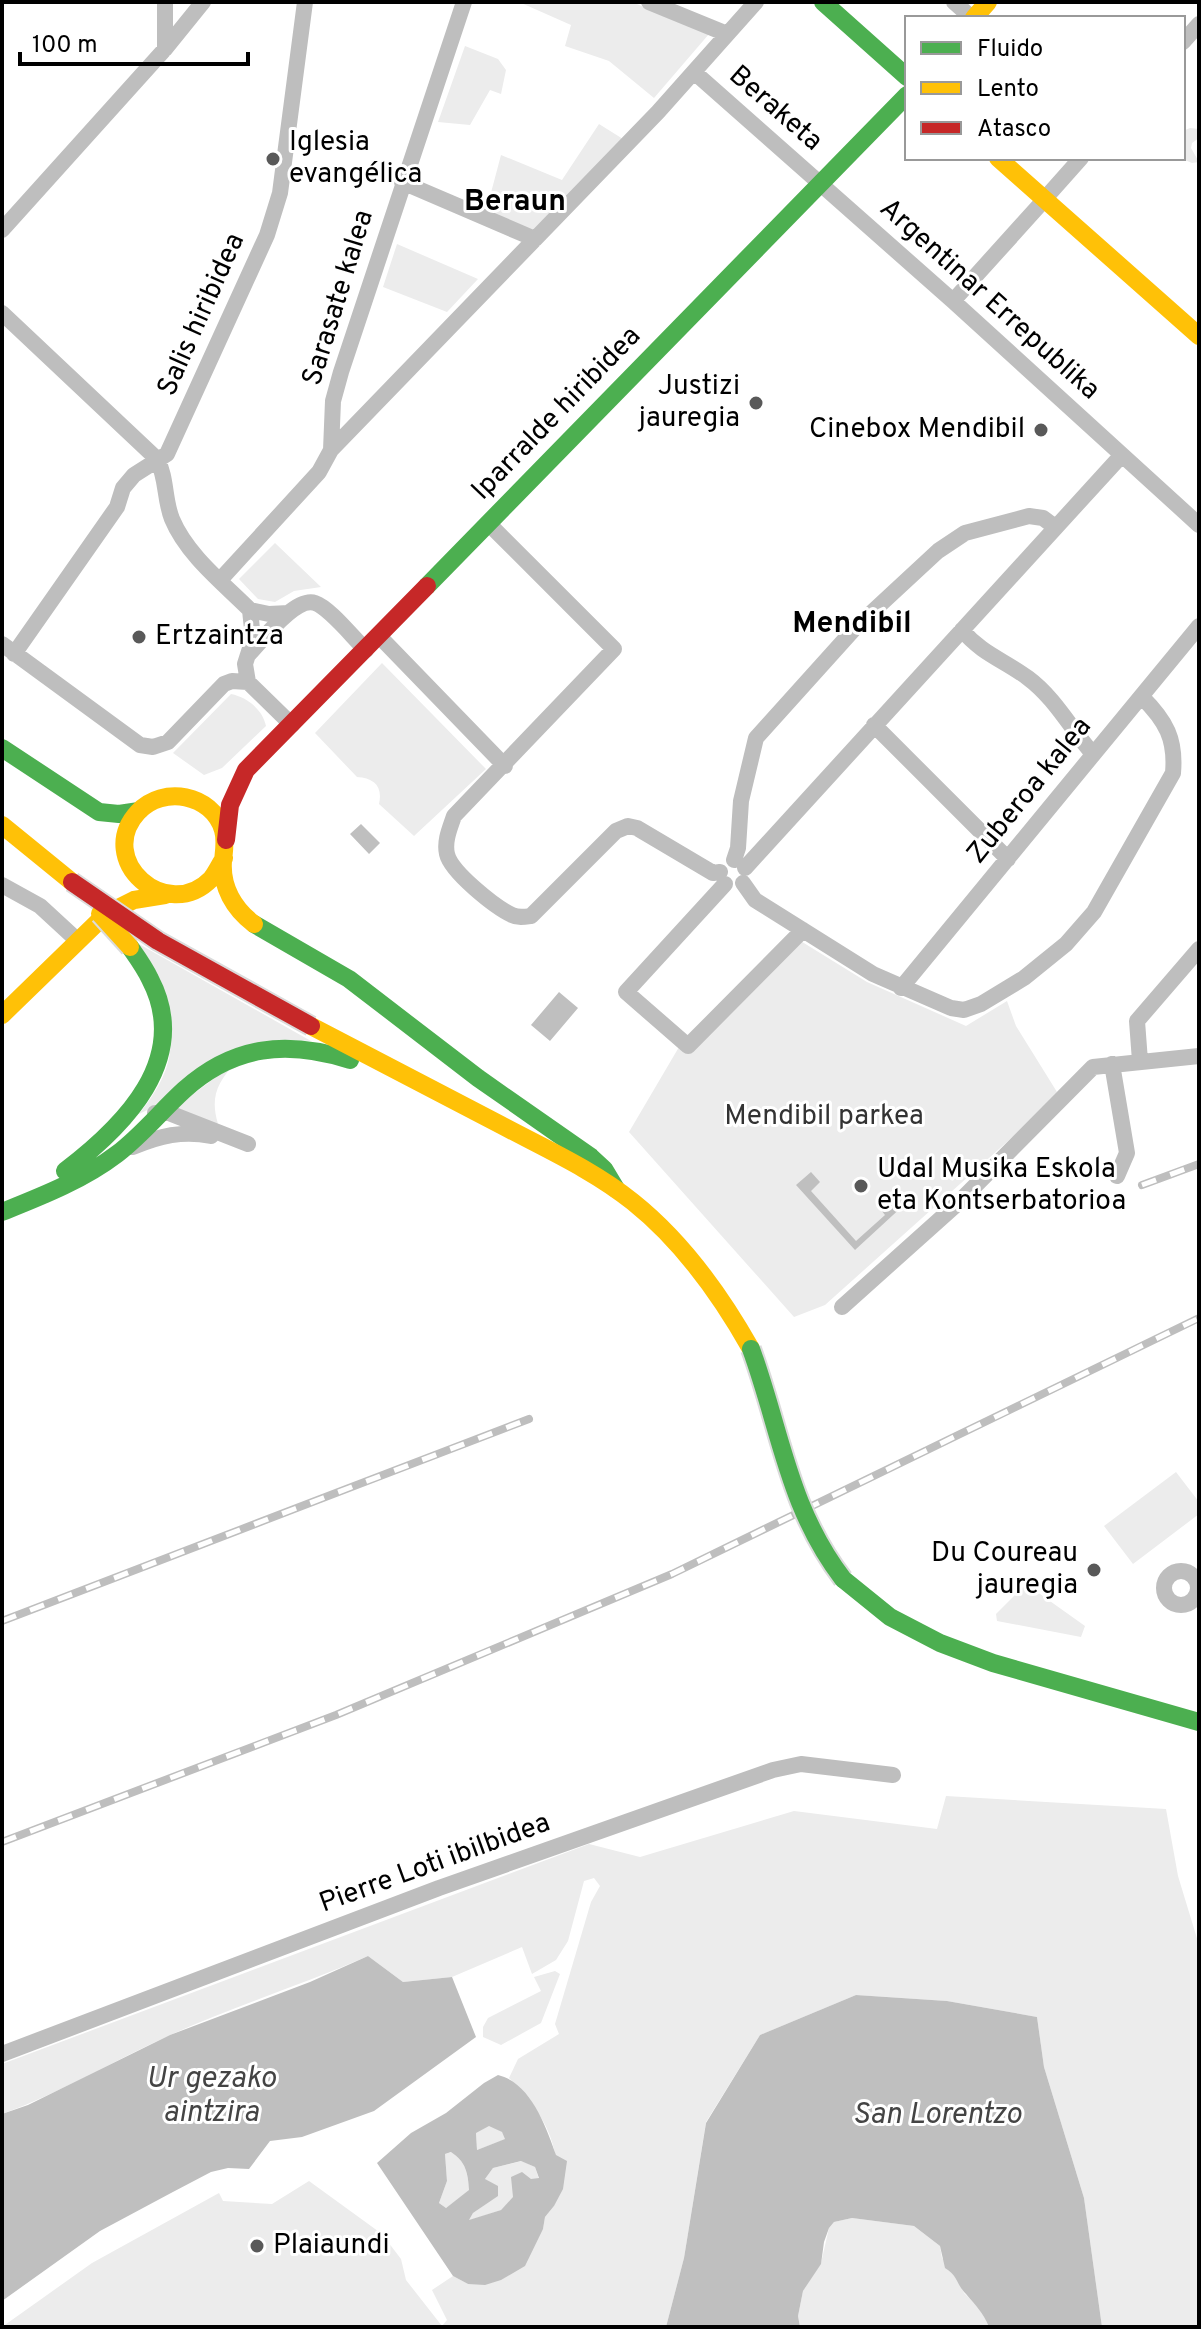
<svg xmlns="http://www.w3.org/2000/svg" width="1201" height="2329" viewBox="0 0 1201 2329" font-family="Overpass,sans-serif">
	<rect width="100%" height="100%" fill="#fff"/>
	<path fill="#ececec" d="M 519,2 L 632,2 L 709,34 L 654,98 L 609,61 L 565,46 L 571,25 Z
		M 465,46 L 498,59 L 506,70 L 501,94 L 490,90 L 470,125 L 438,122 Z
		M 599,124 L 623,139 L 535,232 L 496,215 L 488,204 L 501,155 L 562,180 Z
		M 1190,128 L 1199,129 L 1199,138 L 1192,143 L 1191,148 L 1199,162 L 1192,163 L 1180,158 L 1183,158 L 1183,131 Z
		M 397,244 L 478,279 L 447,312 L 383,287 Z
		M 275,543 L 321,587 L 294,591 L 275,602 L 258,599 L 239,579 Z
		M 382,663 L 486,769 L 414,836 L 379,804 C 383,786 374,778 357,777 L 315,733 Z
		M 231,694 C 247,697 263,710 266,726 L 222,768 L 204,775 L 173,753 Z
		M 799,940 L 867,982 L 966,1026 L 1007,1001 L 1016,1026 L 1057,1092 L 1018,1132 L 825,1305 L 794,1317 L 629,1132 L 679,1047 Z
		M 139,944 L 311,1041 L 292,1040 L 139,1114 C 194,1046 166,1016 139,944 Z
		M 236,1062 C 217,1083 210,1097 218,1124 L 172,1110 Z
		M 1176,1472 L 1199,1502 L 1199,1514 L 1133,1564 L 1104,1526 Z
		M 1026,1584 L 1085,1626 L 1081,1637 L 997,1621 L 996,1614 Z
		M 946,1796 L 1166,1809 L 1178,1876 L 1199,1945 L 1199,2327 L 1102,2327 L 1084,2198 L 1044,2067 L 1037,2017 L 947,2001 L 856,1995 L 760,2035 L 706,2122 L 684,2258 L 666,2327 L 2,2327 L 92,2263 L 219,2193 L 223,2201 L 272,2204 L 309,2181 L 382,2234 L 401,2259 L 406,2280 L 442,2326 L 447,2320 L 432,2290 L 453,2276 L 468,2284 L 543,2229 L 545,2217 L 554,2206 C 555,2190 558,2170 555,2154 C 550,2124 530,2099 509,2078 L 518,2059 L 559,2034 L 555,2024 L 591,1902 L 600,1886 L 594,1878 L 584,1881 L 568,1941 L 556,1960 L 532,1974 L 522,1947 L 452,1977 L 403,1982 L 368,1956 C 302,1985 234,2006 168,2036 C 113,2061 60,2093 2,2114 L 2,2064 L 589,1844 L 640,1857 L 794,1811 L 937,1829 Z
		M 555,1971 L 560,1974 L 541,2023 L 501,2045 L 483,2037 L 483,2027 L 488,2018 L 541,1991 L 534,1977 Z
		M 489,2125 L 502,2132 L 506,2139 L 477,2150 L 476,2132 Z
		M 452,2152 C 466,2163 468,2173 469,2191 L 446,2208 L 439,2203 L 447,2181 L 445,2154 Z
		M 522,2161 L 535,2167 L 539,2179 L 531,2179 L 501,2210 L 468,2221 L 473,2213 L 497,2196 L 485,2179 L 493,2168 Z
		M 852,2218 L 914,2226 L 940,2246 L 942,2258 L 956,2275 L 964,2293 L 982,2310 L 989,2327 L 800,2327 L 798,2316 L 803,2291 L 821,2263 L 829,2228 L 834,2222 Z"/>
	<path fill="#bfbfbf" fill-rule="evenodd" d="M 361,824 L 380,843 L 369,854 L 350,834 Z
		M 559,992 L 578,1008 L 550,1041 L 531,1025 Z
		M 811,1172 L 820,1182 L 811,1191 L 856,1241 L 885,1215 L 881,1210 L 897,1196 L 905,1204 L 855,1250 L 796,1185 Z
		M 368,1956 L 403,1982 L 452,1977 L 476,2037 L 374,2111 L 302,2137 L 270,2141 L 249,2169 L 228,2168 L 211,2172 L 171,2193 L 100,2231 L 2,2301 L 2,2114 L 28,2105 L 170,2035 L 310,1982 Z
		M 856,1995 L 947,2001 L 1037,2017 L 1044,2067 L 1084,2198 L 1102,2327 L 989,2327 C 983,2312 976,2306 966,2294 C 956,2284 959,2277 945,2268 L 940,2246 L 914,2226 L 852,2218 L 834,2222 L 829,2228 L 824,2242 L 821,2264 L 803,2291 L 798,2316 L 800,2327 L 666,2327 L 684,2258 L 706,2123 L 760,2035 Z
		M 498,2075 C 531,2083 546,2127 556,2155 L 567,2161 L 563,2189 L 554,2206 L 545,2217 L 543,2229 L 525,2266 L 501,2280 L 485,2285 L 468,2284 L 453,2276 L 377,2163 L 411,2133 L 446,2113 L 484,2083 ZM 489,2126 L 502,2132 L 505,2139 L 477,2150 L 476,2133 ZM 451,2152 C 466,2162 468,2173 469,2190 L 446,2208 L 439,2203 L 447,2181 L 445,2154 ZM 521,2161 L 535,2167 L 539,2178 L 531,2179 L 522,2172 L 511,2177 L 513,2197 L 501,2210 L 469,2220 L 473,2213 L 498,2196 L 498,2186 L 485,2179 L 493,2168 Z"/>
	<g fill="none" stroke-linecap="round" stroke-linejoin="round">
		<path stroke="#bebebe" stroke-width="16" d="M 649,2 L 727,34
			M 954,2 L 972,18
			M 1183,42 L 1199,24
			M 165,49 L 165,2
			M 694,72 L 953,301 L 1199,525
			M 402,182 L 535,239
			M 1049,194 L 1081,158
			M 2,230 L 165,49 L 203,2
			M 953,301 L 1045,199
			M 2,313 L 157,459 C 167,478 164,499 172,519 C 187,555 223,583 250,610
			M 331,450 L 658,112 L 756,2
			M 489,524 L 614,649 L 454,816 C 450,828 444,841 447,854 C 451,872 495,907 512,915 C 518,918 524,917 531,916 L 616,831 L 628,826 L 637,828 L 713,873 L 720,872
			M 220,580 L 319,472 L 331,450 L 333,401 L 341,372 L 464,2
			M 250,610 L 253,639 L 245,664 L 248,682 L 292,725
			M 250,610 L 269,614 L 289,613
			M 962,630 C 982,654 1004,660 1028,678 C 1055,698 1071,729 1093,754
			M 379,636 L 505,766
			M 2,644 L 140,745 L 153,747 L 168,742 L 224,684 L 232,681 L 248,682
			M 14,654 L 117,507 L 123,488 L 134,475 L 167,454 L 267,235 L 280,193 L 305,2
			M 248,655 C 261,642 295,596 315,603 C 330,608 354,639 366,650
			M 874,725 L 1008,859
			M 734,860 L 738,848 L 741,801 L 756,738 L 856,627 L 938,551 L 965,533 L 1029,516 L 1043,518 L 1055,527
			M 745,868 L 1121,456
			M 743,883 L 755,900 L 873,974 L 951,1008 L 964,1010 L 981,1004 L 1024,978 L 1066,944 L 1094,912 L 1173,773 C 1176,739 1166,721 1142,697
			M 725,884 L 626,992 L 688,1046 L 803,930
			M 2,885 L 40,906 L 78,941
			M 901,988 L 1199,626
			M 1140,1061 L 1137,1021 L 1199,949
			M 1112,1064 L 1127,1153 L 1117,1176
			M 155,1113 L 169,1113 L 248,1144
			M 133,1147 C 159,1136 183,1130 211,1136
			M 842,1307 L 957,1204 L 1093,1067 L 1199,1056
			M1164 1588a17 17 0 1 1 34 0a17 17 0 1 1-34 0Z
			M 2,2054 L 439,1888 L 773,1770 L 801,1764 L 893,1775"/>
		<path stroke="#4caf50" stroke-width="18" d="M 823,2 L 907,77
			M 427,586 L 907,95
			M 2,748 L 99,812 L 119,814 L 139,811
			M 254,924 L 349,979 L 478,1078 L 591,1157 L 604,1169 L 616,1189
			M 65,1171 C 124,1126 192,1059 150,979 C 145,968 137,957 130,947
			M 2,1212 C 42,1196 83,1180 117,1154 C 142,1135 161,1111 184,1090 C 234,1045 287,1040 350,1060
			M 843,1579 L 890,1617 L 940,1643 L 993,1663 L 1199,1722"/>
		<path stroke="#ffc107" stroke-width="18" d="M 974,18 L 988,2
			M 998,158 L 1199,336
			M 2,825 L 72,882
			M 224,858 C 220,864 216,873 211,879 C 167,924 94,860 138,812 C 163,785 212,794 223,830 C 226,840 224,851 223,861 C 221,887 234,909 254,924
			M 2,1015 L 106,914 L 134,900 L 165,895
			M 311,1026 C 374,1059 437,1092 501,1125 C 546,1149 593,1170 633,1202 C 683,1242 720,1294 751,1349"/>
		<path stroke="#c62828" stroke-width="18" d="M 246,770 L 427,586
			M 226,840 L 230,805 L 246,770"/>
		<defs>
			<path id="rail" d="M 1142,1185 L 1199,1164
				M 2,1621 L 529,1419
				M 2,1842 L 336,1715 L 672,1574 L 1199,1318"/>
		</defs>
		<use href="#rail" stroke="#bebebe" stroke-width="8"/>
		<use href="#rail" stroke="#fff" stroke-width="5" stroke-dasharray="15" stroke-linecap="butt"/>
		<defs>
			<path id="fast-bridge" d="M 751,1349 C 781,1431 788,1507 843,1579"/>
			<path id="slow-bridge" d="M 100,914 L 130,947"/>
			<path id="jam-bridge" d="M 72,882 L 158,941 L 311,1026"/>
		</defs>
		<use href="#fast-bridge" stroke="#dbdbdb" stroke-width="22" stroke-linecap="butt"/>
		<use href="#slow-bridge" stroke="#dbdbdb" stroke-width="22" stroke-linecap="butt"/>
		<use href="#jam-bridge" stroke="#dbdbdb" stroke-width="22" stroke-linecap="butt"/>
		<use href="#fast-bridge" stroke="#4caf50" stroke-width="18"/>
		<use href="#slow-bridge" stroke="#ffc107" stroke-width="18"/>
		<use href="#jam-bridge" stroke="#c62828" stroke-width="18"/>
	</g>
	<g fill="#595959" stroke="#fff" stroke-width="3">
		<circle cx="273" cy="159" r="8"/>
		<circle cx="756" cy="403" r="8"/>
		<circle cx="1041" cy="430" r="8"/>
		<circle cx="139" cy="637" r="8"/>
		<circle cx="861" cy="1186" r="8"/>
		<circle cx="1094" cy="1570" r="8"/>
		<circle cx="257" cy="2246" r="8"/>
	</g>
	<g text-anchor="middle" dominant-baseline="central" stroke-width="6" stroke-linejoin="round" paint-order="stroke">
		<g font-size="28" fill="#000" stroke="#fff">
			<text transform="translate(775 109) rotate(41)">Beraketa</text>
			<text transform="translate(339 298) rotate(-73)">Sarasate kalea</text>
			<text transform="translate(989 300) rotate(42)">Argentinar Errepublika</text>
			<text transform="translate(202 315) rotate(-66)">Salis hiribidea</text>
			<text transform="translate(557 414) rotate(-46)">Iparralde hiribidea</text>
			<text transform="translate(1030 791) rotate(-51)">Zuberoa kalea</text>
			<text transform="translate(435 1864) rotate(-20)">Pierre Loti ibilbidea</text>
		</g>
		<g font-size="28" fill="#000" stroke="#fff" text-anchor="start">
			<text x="289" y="143">Iglesia<tspan x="289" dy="32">evangélica</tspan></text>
			<text x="740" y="387" text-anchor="end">Justizi<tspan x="740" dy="32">jauregia</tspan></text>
			<text x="1025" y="430" text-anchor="end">Cinebox Mendibil</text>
			<text x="155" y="637">Ertzaintza</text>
			<text x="877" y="1170">Udal Musika Eskola<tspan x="877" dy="32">eta Kontserbatorioa</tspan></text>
			<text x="1078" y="1554" text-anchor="end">Du Coureau<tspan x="1078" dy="32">jauregia</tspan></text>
			<text x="273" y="2246">Plaiaundi</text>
		</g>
		<g font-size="28" fill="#333" stroke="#fff">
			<text x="824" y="1117">Mendibil parkea</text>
		</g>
		<g font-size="30" font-weight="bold" fill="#000" stroke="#fff">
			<text x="515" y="202">Beraun</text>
			<text x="852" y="624">Mendibil</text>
		</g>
		<g font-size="30" font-style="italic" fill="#444" stroke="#fff">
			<text x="211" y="2079">Ur gezako<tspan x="211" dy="34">aintzira</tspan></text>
			<text x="937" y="2115">San Lorentzo</text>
		</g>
	</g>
	<rect width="1201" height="2329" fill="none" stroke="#000000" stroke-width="8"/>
	<rect x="905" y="16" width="280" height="144" fill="#ffffff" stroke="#999999" stroke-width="2"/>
	<rect x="921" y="42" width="40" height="12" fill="#4caf50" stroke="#999999" stroke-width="2"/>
	<text x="977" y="56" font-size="24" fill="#000000">Fluido</text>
	<rect x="921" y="82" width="40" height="12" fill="#ffc107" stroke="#999999" stroke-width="2"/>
	<text x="977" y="96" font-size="24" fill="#000000">Lento</text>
	<rect x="921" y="122" width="40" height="12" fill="#c62828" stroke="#999999" stroke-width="2"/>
	<text x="977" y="136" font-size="24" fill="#000000">Atasco</text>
	<path d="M20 52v12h228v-12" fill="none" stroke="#000000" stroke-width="4"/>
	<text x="32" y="52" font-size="24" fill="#000000" stroke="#ffffff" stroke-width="6" paint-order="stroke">100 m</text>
</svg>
